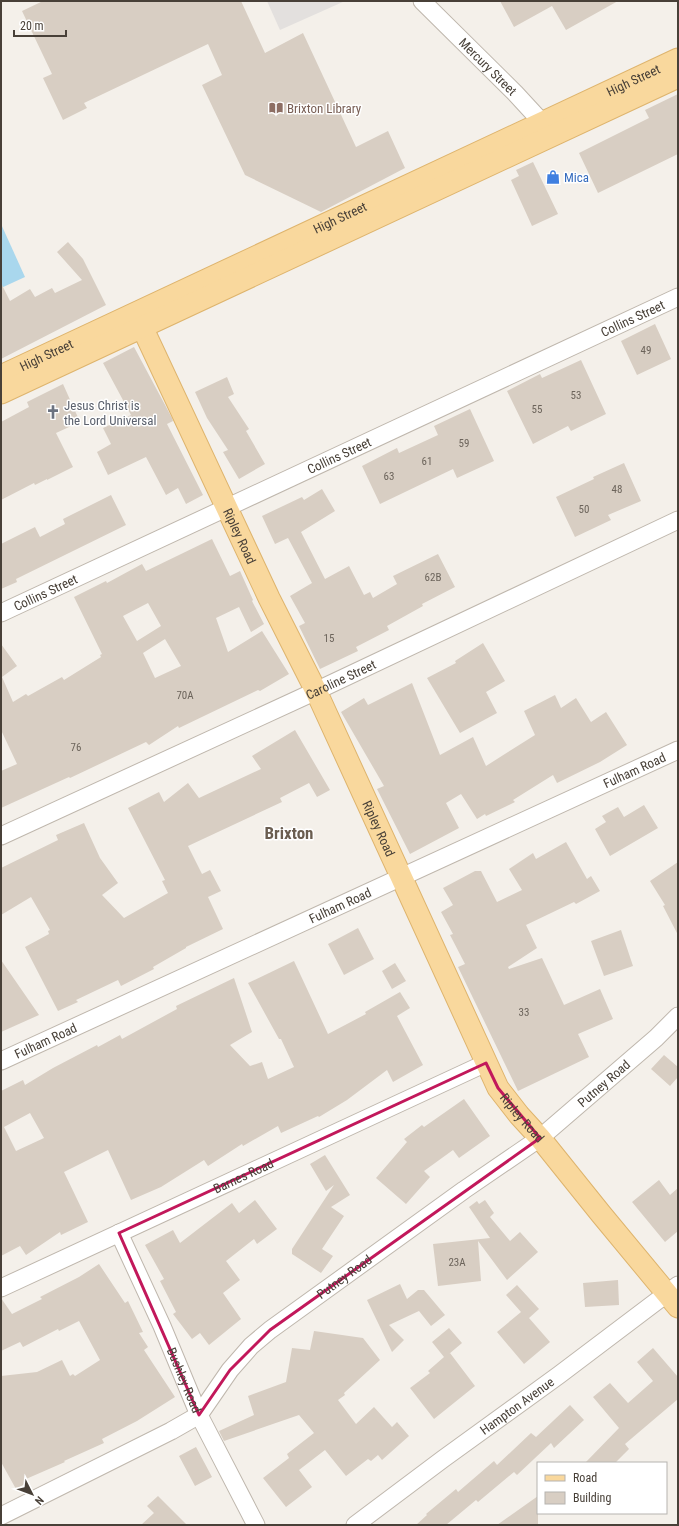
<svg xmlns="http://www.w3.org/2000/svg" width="679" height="1526" viewBox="0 0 679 1526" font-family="'Roboto Condensed',sans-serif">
	<rect width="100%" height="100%" fill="#f4f0ea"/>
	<path fill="#e3e0de" d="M 267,1 L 345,1 L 280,30 Z"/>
	<path fill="#a9d7ed" d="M 1,224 L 25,277 L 1,288 Z"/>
	<path fill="#d8cec3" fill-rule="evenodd" d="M 43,1 L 241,1 L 265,53 L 303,33 L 356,147 L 388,131 L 405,168 L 321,212 L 245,175 L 202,85 L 222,75 L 208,44 L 84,103 L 87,108 L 63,120 L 43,78 L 52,74 L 22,11 Z
		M 500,1 L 618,1 L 566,30 L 552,6 L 514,27 Z
		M 678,94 L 678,154 L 598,193 L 579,153 L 649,118 L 645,110 Z
		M 533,162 L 558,214 L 532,226 L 511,180 L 519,176 L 516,170 Z
		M 68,242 L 83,259 L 106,305 L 1,359 L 1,283 L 10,301 L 30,289 L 35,297 L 52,288 L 55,293 L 82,280 L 57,252 Z
		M 655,324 L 671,359 L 637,375 L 621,341 Z
		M 134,347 L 172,418 L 173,421 L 167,424 L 203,495 L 186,504 L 178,488 L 166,495 L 146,457 L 108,475 L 97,452 L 111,444 L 103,428 L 131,415 L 103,363 Z
		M 581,360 L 606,414 L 571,431 L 568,426 L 533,444 L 507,391 L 540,374 L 542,378 Z
		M 227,377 L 234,394 L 228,397 L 249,429 L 246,431 L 265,464 L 239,479 L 223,452 L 228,450 L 207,418 L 195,392 Z
		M 63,384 L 80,422 L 56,433 L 73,467 L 47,480 L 47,479 L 35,485 L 34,483 L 1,500 L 1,422 L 29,407 L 27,402 Z
		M 470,409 L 494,461 L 457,478 L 453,469 L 380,504 L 362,466 L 397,448 L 399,453 L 438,435 L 434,426 Z
		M 624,463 L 641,501 L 608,515 L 611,520 L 575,537 L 556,497 L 594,479 L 593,477 Z
		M 322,489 L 335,511 L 301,532 L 325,579 L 349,566 L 364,595 L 370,592 L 373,598 L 397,584 L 393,576 L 438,554 L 455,587 L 422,604 L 423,606 L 387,626 L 389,630 L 356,647 L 358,651 L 320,669 L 299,626 L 305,623 L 290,596 L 312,583 L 288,538 L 275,544 L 262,516 L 302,497 L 304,500 Z
		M 111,495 L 126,525 L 16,579 L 17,582 L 1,589 L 1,544 L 35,527 L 40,537 L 65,524 L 63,519 Z
		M 212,539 L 230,576 L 240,571 L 253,600 L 252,601 L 264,624 L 251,632 L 239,607 L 216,618 L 228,652 L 262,631 L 289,674 L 260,691 L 258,690 L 179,728 L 178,726 L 149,745 L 146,742 L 70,778 L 69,777 L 1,808 L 1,771 L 17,764 L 1,730 L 1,644 L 17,666 L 2,677 L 13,702 L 26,694 L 28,696 L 62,677 L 64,680 L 101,657 L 100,655 L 102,654 L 74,597 L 106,581 L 107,583 L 142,564 L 146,571 ZM 148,603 L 161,626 L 137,641 L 123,616 ZM 165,639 L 181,666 L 155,678 L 143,653 Z
		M 483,643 L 505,681 L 486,692 L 497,713 L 460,733 L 427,678 L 456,663 L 455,661 Z
		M 412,683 L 440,755 L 473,737 L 486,766 L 535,735 L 524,711 L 555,695 L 561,708 L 576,698 L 591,722 L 606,712 L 627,745 L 600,762 L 557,783 L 553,775 L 513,800 L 515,802 L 486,816 L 485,814 L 477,819 L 461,794 L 446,803 L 459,828 L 410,854 L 377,789 L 384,786 L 341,712 L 364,698 L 368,705 Z
		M 295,730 L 330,790 L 317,797 L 309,783 L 280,798 L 282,802 L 188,846 L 202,874 L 210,870 L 221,891 L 208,897 L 223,929 L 186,947 L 186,948 L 153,967 L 154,969 L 121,986 L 118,980 L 76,1000 L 78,1002 L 58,1011 L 25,947 L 49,934 L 48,931 L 50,930 L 31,897 L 1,915 L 1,868 L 58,840 L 56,835 L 84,823 L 100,858 L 118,883 L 102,895 L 124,918 L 168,893 L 162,881 L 165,880 L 128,808 L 159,792 L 164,802 L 188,783 L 199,798 L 261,769 L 252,756 Z
		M 644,805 L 658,828 L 610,856 L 595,829 L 606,822 L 602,816 L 618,807 L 624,817 Z
		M 566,842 L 587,879 L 591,876 L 600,891 L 576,904 L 574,902 L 526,925 L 537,948 L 508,967 L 509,969 L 542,958 L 564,1005 L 600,989 L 613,1019 L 578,1034 L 589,1057 L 518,1091 L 458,967 L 465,964 L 450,935 L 453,934 L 441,912 L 453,905 L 443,888 L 475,871 L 481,871 L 497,902 L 522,890 L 509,869 L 533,853 L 536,859 Z
		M 678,862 L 678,935 L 663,906 L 665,905 L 650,881 Z
		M 358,928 L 374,959 L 344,975 L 328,944 Z
		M 621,930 L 633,966 L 604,976 L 591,941 Z
		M 1,960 L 39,1015 L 1,1032 Z
		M 294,961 L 328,1034 L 366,1014 L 365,1012 L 400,992 L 410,1008 L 397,1016 L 423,1065 L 393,1082 L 387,1070 L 347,1100 L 319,1117 L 318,1116 L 281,1133 L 278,1126 L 243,1146 L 242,1144 L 208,1166 L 204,1160 L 161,1187 L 131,1200 L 108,1150 L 64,1172 L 88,1222 L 61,1235 L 60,1232 L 26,1255 L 20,1246 L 1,1256 L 1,1091 L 23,1080 L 25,1085 L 53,1068 L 97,1045 L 98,1047 L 120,1035 L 122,1039 L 177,1009 L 176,1006 L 234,978 L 252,1032 L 230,1045 L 250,1066 L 262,1062 L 268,1079 L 294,1067 L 281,1039 L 279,1039 L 248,983 ZM 30,1113 L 44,1138 L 16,1151 L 4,1127 Z
		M 395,963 L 406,981 L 392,989 L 382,971 Z
		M 664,1055 L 678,1067 L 678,1077 L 670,1086 L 651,1069 Z
		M 464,1099 L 490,1136 L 459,1158 L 453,1150 L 424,1171 L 430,1177 L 406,1204 L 376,1178 L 407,1142 L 404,1139 L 422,1125 L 424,1127 Z
		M 325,1155 L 350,1195 L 331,1207 L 344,1216 L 322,1249 L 333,1256 L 321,1273 L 292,1254 L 292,1249 L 334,1185 L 326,1191 L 310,1164 Z
		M 659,1180 L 670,1195 L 678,1188 L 678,1231 L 665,1242 L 632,1202 Z
		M 255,1200 L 277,1229 L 257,1244 L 254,1239 L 226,1261 L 240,1280 L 223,1293 L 241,1319 L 209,1345 L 200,1333 L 192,1339 L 173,1314 L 176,1312 L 160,1281 L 164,1279 L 145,1245 L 173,1230 L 180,1243 L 232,1203 L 239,1213 Z
		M 485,1200 L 494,1213 L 490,1217 L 510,1241 L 520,1232 L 538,1252 L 507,1280 L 478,1241 L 481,1281 L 438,1286 L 433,1244 L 490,1238 L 469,1207 L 477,1201 L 479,1204 Z
		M 99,1264 L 125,1303 L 128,1301 L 143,1332 L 139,1333 L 148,1347 L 144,1350 L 175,1397 L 137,1421 L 102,1439 L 104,1443 L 64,1461 L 65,1462 L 26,1479 L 28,1482 L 16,1489 L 1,1462 L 1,1376 L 37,1372 L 62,1360 L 70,1376 L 73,1374 L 75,1376 L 100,1360 L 79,1321 L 59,1331 L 58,1329 L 23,1347 L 20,1342 L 1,1351 L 1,1298 L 12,1314 L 42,1299 L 40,1297 L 79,1277 Z
		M 618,1280 L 619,1305 L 585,1307 L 583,1283 Z
		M 400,1284 L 407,1299 L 418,1290 L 424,1290 L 445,1315 L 431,1326 L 419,1311 L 389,1325 L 404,1340 L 392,1352 L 367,1300 Z
		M 517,1285 L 539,1309 L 529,1318 L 550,1342 L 524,1364 L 497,1332 L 521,1312 L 506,1295 Z
		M 449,1328 L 462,1343 L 449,1354 L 450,1353 L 475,1386 L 434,1419 L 410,1388 L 430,1373 L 428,1371 L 444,1357 L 432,1342 Z
		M 314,1331 L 363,1338 L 380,1360 L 344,1393 L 345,1395 L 338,1400 L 356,1424 L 374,1407 L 392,1427 L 397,1422 L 409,1436 L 382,1460 L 378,1455 L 371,1461 L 368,1459 L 346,1476 L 325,1450 L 299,1470 L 312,1487 L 286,1507 L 263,1478 L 289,1458 L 287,1454 L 314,1433 L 299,1415 L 224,1441 L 219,1431 L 254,1415 L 248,1396 L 286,1382 L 292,1348 L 310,1350 Z
		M 653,1348 L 678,1377 L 678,1399 L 625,1444 L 629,1449 L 615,1463 L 585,1463 L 619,1428 L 593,1397 L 610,1383 L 628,1403 L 653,1381 L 637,1362 Z
		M 570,1405 L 584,1420 L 554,1448 L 551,1443 L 517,1475 L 514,1472 L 478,1502 L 476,1500 L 446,1525 L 416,1525 L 427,1515 L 426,1514 L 456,1489 L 458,1492 L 494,1461 L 497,1465 L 531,1433 L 536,1437 Z
		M 196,1447 L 212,1477 L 195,1486 L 179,1456 Z
		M 158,1496 L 187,1525 L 141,1525 L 154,1513 L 147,1506 Z
		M 538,1496 L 538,1525 L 497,1525 Z"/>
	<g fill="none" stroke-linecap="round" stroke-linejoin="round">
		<defs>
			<g id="minor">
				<path id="s1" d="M 422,1 L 515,93 L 550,131"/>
				<path id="s2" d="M 1,613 L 678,297"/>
				<path id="s3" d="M 1,836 L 316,691 L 678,520"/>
				<path id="s4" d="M 1,1061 L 678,750"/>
				<path id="s5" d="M 119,1233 L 162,1326 L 199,1415 L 256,1525"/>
				<path id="s6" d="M 1,1288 L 486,1063"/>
				<path id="s7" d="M 1,1516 L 171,1431 L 199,1415 L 230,1370 L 251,1346 L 270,1330 L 464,1190 L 540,1138 L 656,1038 L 678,1016"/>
				<path id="s8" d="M 355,1525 L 443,1459 L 559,1375 L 678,1285"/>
			</g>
			<g id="major">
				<path id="s9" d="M 136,314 L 269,598 L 316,691 L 498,1088 L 519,1115 L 540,1138 L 601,1214 L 678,1307"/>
				<path id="s10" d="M 1,376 L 678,59"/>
				<path d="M 1,393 L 678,77"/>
			</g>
		</defs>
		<use href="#minor" stroke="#bfb7ad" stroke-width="19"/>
		<use href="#major" stroke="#deb46d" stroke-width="23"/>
		<use href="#minor" stroke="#fff" stroke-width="17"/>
		<use href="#major" stroke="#f9d89d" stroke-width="21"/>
	</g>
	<path fill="none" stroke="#c2185b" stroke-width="3" stroke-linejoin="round" d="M 486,1063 L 498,1088 L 540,1138 L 270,1330 L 230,1370 L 199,1415 L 119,1233 Z"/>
	<defs>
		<symbol id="library-bare" viewBox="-9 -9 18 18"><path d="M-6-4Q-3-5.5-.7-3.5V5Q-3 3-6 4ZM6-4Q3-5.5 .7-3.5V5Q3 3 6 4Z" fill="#8d6e63" stroke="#fff" stroke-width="2.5" paint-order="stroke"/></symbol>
		<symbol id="shop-bare" viewBox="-9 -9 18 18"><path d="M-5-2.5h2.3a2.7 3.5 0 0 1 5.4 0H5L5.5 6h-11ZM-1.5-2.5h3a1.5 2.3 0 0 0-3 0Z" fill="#3f7fe0" stroke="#fff" stroke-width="2.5" paint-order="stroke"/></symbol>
		<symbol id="church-bare" viewBox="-9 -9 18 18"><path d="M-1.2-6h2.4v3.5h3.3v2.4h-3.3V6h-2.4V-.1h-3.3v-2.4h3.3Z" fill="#6b7280" stroke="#fff" stroke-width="2.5" paint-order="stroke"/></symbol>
	</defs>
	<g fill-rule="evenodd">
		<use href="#library-bare" x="266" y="98" width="20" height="20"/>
		<use href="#shop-bare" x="543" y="167" width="20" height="20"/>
		<use href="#church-bare" x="43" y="402" width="20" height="20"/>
	</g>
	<g text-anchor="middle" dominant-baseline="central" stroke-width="3" stroke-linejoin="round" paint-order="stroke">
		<g font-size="11" fill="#6c645b">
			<text x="646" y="350">49</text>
			<text x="576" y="395">53</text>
			<text x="537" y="409">55</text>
			<text x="464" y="443">59</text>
			<text x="427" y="461">61</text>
			<text x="389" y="476">63</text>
			<text x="617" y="489">48</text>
			<text x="584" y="509">50</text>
			<text x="433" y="577">62B</text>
			<text x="329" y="638">15</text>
			<text x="185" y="695">70A</text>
			<text x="76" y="747">76</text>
			<text x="524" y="1012">33</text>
			<text x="457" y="1262">23A</text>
		</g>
		<g font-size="13" fill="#484038" stroke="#fff">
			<text stroke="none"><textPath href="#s1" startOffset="93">Mercury Street</textPath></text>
			<text stroke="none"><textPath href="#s10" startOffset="698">High Street</textPath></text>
			<text stroke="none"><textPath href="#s10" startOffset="374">High Street</textPath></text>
			<text stroke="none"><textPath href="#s2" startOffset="697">Collins Street</textPath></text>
			<text stroke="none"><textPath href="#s10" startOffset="50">High Street</textPath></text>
			<text stroke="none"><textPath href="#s2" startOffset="373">Collins Street</textPath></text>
			<text stroke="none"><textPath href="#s9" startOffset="245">Ripley Road</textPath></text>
			<text stroke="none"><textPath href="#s2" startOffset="49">Collins Street</textPath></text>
			<text stroke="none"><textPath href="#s3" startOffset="374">Caroline Street</textPath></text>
			<text stroke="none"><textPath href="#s4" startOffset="697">Fulham Road</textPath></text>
			<text stroke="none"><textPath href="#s9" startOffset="569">Ripley Road</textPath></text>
			<text stroke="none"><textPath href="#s4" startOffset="373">Fulham Road</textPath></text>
			<text stroke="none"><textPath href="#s4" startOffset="49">Fulham Road</textPath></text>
			<text stroke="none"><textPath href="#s7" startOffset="749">Putney Road</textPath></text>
			<text stroke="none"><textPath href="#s9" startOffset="893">Ripley Road</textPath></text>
			<text stroke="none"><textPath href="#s6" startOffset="267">Barnes Road</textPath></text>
			<text stroke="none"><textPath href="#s7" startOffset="425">Putney Road</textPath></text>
			<text stroke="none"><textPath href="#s5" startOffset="161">Bushley Road</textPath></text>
			<text stroke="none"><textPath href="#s8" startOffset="201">Hampton Avenue</textPath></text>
		</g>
		<g font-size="13" fill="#785e54" stroke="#fff" text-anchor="start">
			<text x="287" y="108">Brixton Library</text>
		</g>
		<g font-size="13" fill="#366cbe" stroke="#fff" text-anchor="start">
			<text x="564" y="177">Mica</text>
		</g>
		<g font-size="13" fill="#5b616d" stroke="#fff" text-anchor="start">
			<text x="64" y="405">Jesus Christ is<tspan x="64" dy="15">the Lord Universal</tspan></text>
		</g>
		<g font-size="17" font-weight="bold" fill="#6a5d50" stroke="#fff">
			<text x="289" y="833">Brixton</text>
		</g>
	</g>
	<rect width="679" height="1526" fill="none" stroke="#484038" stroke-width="4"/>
	<rect x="537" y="1462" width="130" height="52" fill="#ffffff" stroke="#b6b3af"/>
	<rect x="545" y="1475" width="20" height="6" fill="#f9d89d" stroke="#b6b3af"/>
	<text x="573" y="1482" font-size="12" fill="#484038">Road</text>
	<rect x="545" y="1492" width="20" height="12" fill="#d8cec3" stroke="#b6b3af"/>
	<text x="573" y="1502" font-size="12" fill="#484038">Building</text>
	<g transform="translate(32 1494) rotate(132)" stroke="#ffffff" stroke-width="3" paint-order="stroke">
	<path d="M0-3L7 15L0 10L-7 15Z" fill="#484038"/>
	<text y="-6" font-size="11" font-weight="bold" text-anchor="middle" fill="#484038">N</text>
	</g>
	<path d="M14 30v6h52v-6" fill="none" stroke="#484038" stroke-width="2"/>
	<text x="20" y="30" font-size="12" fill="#484038" stroke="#ffffff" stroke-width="3" paint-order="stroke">20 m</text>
</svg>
